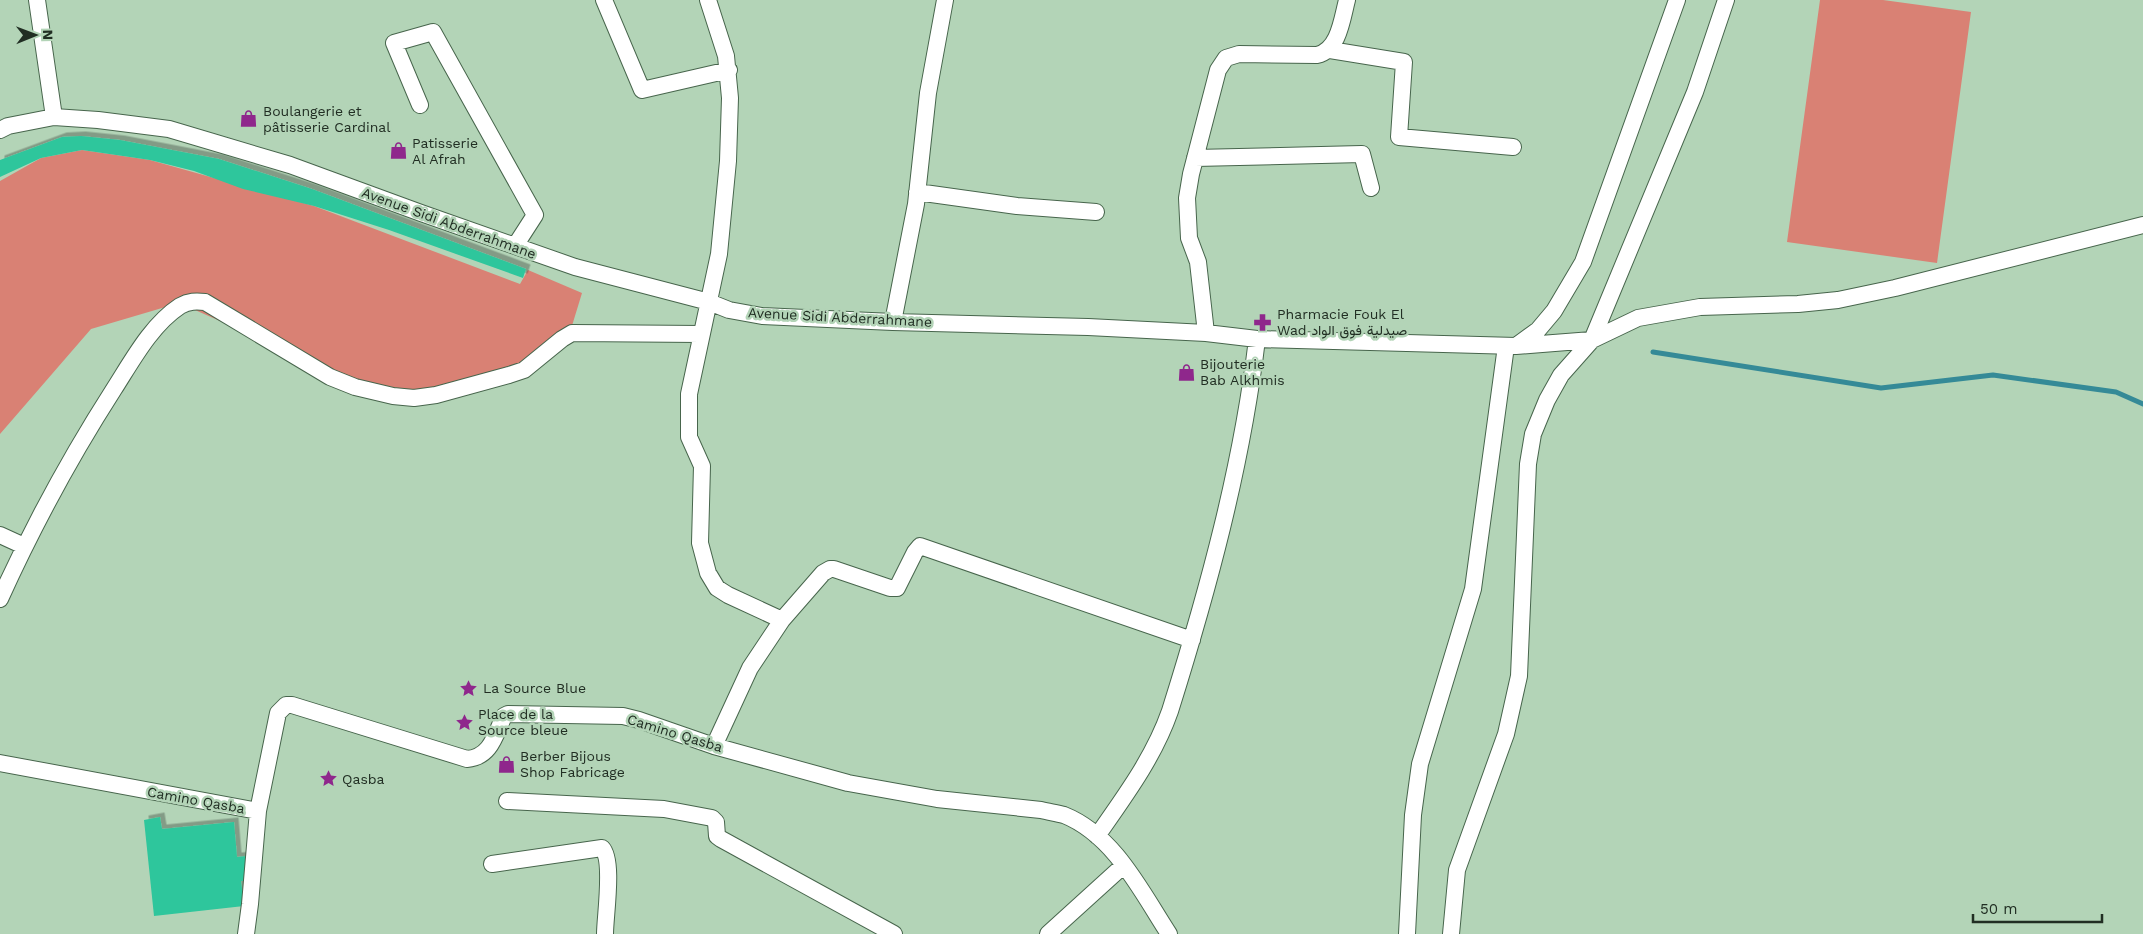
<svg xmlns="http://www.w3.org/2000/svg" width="2143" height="934" viewBox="0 0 2143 934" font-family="'Work Sans',Vazirmatn,sans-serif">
	<defs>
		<filter id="shadow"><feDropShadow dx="4.5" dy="-4.5" stdDeviation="0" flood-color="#0004"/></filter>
	</defs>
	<rect width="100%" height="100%" fill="#b3d4b7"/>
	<path fill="#d98174" d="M 1820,0 L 1883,0 L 1971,12 L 1937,263 L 1787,242 Z
		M 82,150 L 150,160 L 314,206 L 520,284 L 528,270 L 582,293 L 571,329 L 523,367 L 440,395 L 357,381 L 179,303 L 91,329 L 0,434 L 0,181 L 41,158 Z"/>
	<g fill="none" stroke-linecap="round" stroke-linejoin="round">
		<path stroke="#358a97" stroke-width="5" d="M 1653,352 L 1881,388 L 1993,375 L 2116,392 L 2143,404"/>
	</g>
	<path fill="#2ec69c" filter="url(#shadow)" d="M 81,136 L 120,140 L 219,159 L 312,189 L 526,269 L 523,278 L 389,230 L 314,206 L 243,189 L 194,171 L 150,160 L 82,150 L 41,158 L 0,177 L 0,160 L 62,137 Z
		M 160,817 L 162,829 L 234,822 L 237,857 L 247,856 L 249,880 L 241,881 L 244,906 L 154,916 L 144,820 Z"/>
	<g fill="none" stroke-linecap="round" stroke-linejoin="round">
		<defs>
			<path id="minor" d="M 37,0 L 54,117
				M 604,0 L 642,90 L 729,70
				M 708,0 L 726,56 L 730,98 L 728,161 L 719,254 L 689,394 L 689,437 L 702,466 L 700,543 L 708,573 L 717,588 L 728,595 L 782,620
				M 1330,50 L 1404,62 L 1399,137 L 1513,147
				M 420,105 L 394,43 L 433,32 L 535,215 L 515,246
				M 0,130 L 8,126 L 54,117 L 98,120 L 169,129 L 290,165 L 421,213 L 575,267 L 709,302 L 729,310 L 762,316 L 893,322 L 1088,327 L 1206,333 L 1257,339 L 1516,346 L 1592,340 L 1638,318 L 1700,307 L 1798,304 L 1838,300 L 1895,288 L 2143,225
				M 1195,158 L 1362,154 L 1371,188
				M 917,192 L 1017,206 L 1096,212
				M 893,322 L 916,204 L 928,93 L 945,0
				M 1206,333 L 1198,262 L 1189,238 L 1187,198 L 1191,174 L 1218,70 L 1226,58 L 1239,54 L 1317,55 C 1339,50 1342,19 1347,0
				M 1516,346 L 1538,330 L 1554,311 L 1583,262 L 1677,0
				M 0,535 L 24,546
				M 0,599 C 33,526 71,456 114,389 C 132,361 151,325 180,306 C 189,301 196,301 205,302 L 330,377 L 355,387 L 393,396 L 414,398 L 436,395 L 509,375 L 524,370 L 562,339 L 572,333 L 701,334
				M 714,746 L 750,668 L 782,620 L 823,573 L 830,569 L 834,569 L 890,588 L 897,588 L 915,552 L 920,546 L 1192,640
				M 0,763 L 258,811 L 278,713 L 286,705 L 292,705 L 467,759 C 491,757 495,735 504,716 L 508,714 L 623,716 L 639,720 L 714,746 L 848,783 L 937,799 L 1041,810 C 1049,812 1057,813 1064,815 C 1114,835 1141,891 1169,934
				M 507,801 L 664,809 L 712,818 L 716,822 L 717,836 L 721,839 L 894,934
				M 1097,836 C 1125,796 1154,757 1170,711 C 1208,590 1242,466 1257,339
				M 492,864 L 602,848 C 614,860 605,916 605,934
				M 246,934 L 250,904 L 258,811
				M 1048,934 L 1124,865
				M 1407,934 L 1413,815 L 1420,764 L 1473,589 L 1506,346
				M 1451,934 L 1457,870 L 1506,734 L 1519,676 L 1528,464 L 1533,434 L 1547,400 L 1561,375 L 1592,340 L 1695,92 L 1726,0"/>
		</defs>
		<use href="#minor" stroke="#47654c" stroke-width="18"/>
		<use href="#minor" stroke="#fff" stroke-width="16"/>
	</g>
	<defs>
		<symbol id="shop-bare" viewBox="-9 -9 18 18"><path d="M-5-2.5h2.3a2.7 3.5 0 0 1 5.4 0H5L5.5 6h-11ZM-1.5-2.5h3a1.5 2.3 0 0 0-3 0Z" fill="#8f278c" stroke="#b3d4b7" stroke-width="2.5" paint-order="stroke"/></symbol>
		<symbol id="pharmacy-bare" viewBox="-9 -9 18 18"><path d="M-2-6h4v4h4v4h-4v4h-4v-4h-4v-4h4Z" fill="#8f278c" stroke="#b3d4b7" stroke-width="2.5" paint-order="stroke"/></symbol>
		<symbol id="sight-bare" viewBox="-9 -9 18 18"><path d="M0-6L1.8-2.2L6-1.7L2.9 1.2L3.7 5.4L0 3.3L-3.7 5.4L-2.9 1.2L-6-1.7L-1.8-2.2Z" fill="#8f278c" stroke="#b3d4b7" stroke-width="2.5" paint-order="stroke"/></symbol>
	</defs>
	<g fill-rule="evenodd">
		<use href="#shop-bare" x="236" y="106" width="25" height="25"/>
		<use href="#shop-bare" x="386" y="138" width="25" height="25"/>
		<use href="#pharmacy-bare" x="1250" y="310" width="25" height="25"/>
		<use href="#shop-bare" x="1174" y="360" width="25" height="25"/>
		<use href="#sight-bare" x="456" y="676" width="25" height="25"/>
		<use href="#sight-bare" x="452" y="710" width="25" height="25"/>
		<use href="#shop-bare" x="494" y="752" width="25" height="25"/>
		<use href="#sight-bare" x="316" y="766" width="25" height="25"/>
	</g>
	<g text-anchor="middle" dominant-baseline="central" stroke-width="5" stroke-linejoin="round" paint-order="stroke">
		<g font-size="14" fill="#212e23" stroke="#b3d4b7" text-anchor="start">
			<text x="263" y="111">Boulangerie et<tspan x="263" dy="16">pâtisserie Cardinal</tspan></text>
			<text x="412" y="143">Patisserie<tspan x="412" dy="16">Al Afrah</tspan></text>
			<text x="1277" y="314">Pharmacie Fouk El<tspan x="1277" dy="16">Wad صيدلية فوق الواد</tspan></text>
			<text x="1200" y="364">Bijouterie<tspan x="1200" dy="16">Bab Alkhmis</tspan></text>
			<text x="483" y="688">La Source Blue</text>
			<text x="478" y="714">Place de la<tspan x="478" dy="16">Source bleue</tspan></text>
			<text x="520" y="756">Berber Bijous<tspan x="520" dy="16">Shop Fabricage</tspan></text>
			<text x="342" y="779">Qasba</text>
		</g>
		<g font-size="14" fill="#212e23" stroke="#b3d4b7">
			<text transform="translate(449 223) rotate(20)">Avenue Sidi Abderrahmane</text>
			<text transform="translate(840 317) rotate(3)">Avenue Sidi Abderrahmane</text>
			<text transform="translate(675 733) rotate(17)">Camino Qasba</text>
			<text transform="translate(196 800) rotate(10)">Camino Qasba</text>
		</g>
	</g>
	<g transform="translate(35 35) rotate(89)" stroke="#b3d4b7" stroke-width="4" paint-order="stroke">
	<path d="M0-4L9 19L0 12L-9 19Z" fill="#212e23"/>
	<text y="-8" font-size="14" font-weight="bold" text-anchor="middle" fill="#212e23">N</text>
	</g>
	<path d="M1973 914v8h129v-8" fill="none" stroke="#212e23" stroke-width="2.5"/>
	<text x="1980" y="914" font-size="15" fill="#212e23" stroke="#b3d4b7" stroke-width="4" paint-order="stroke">50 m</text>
</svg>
